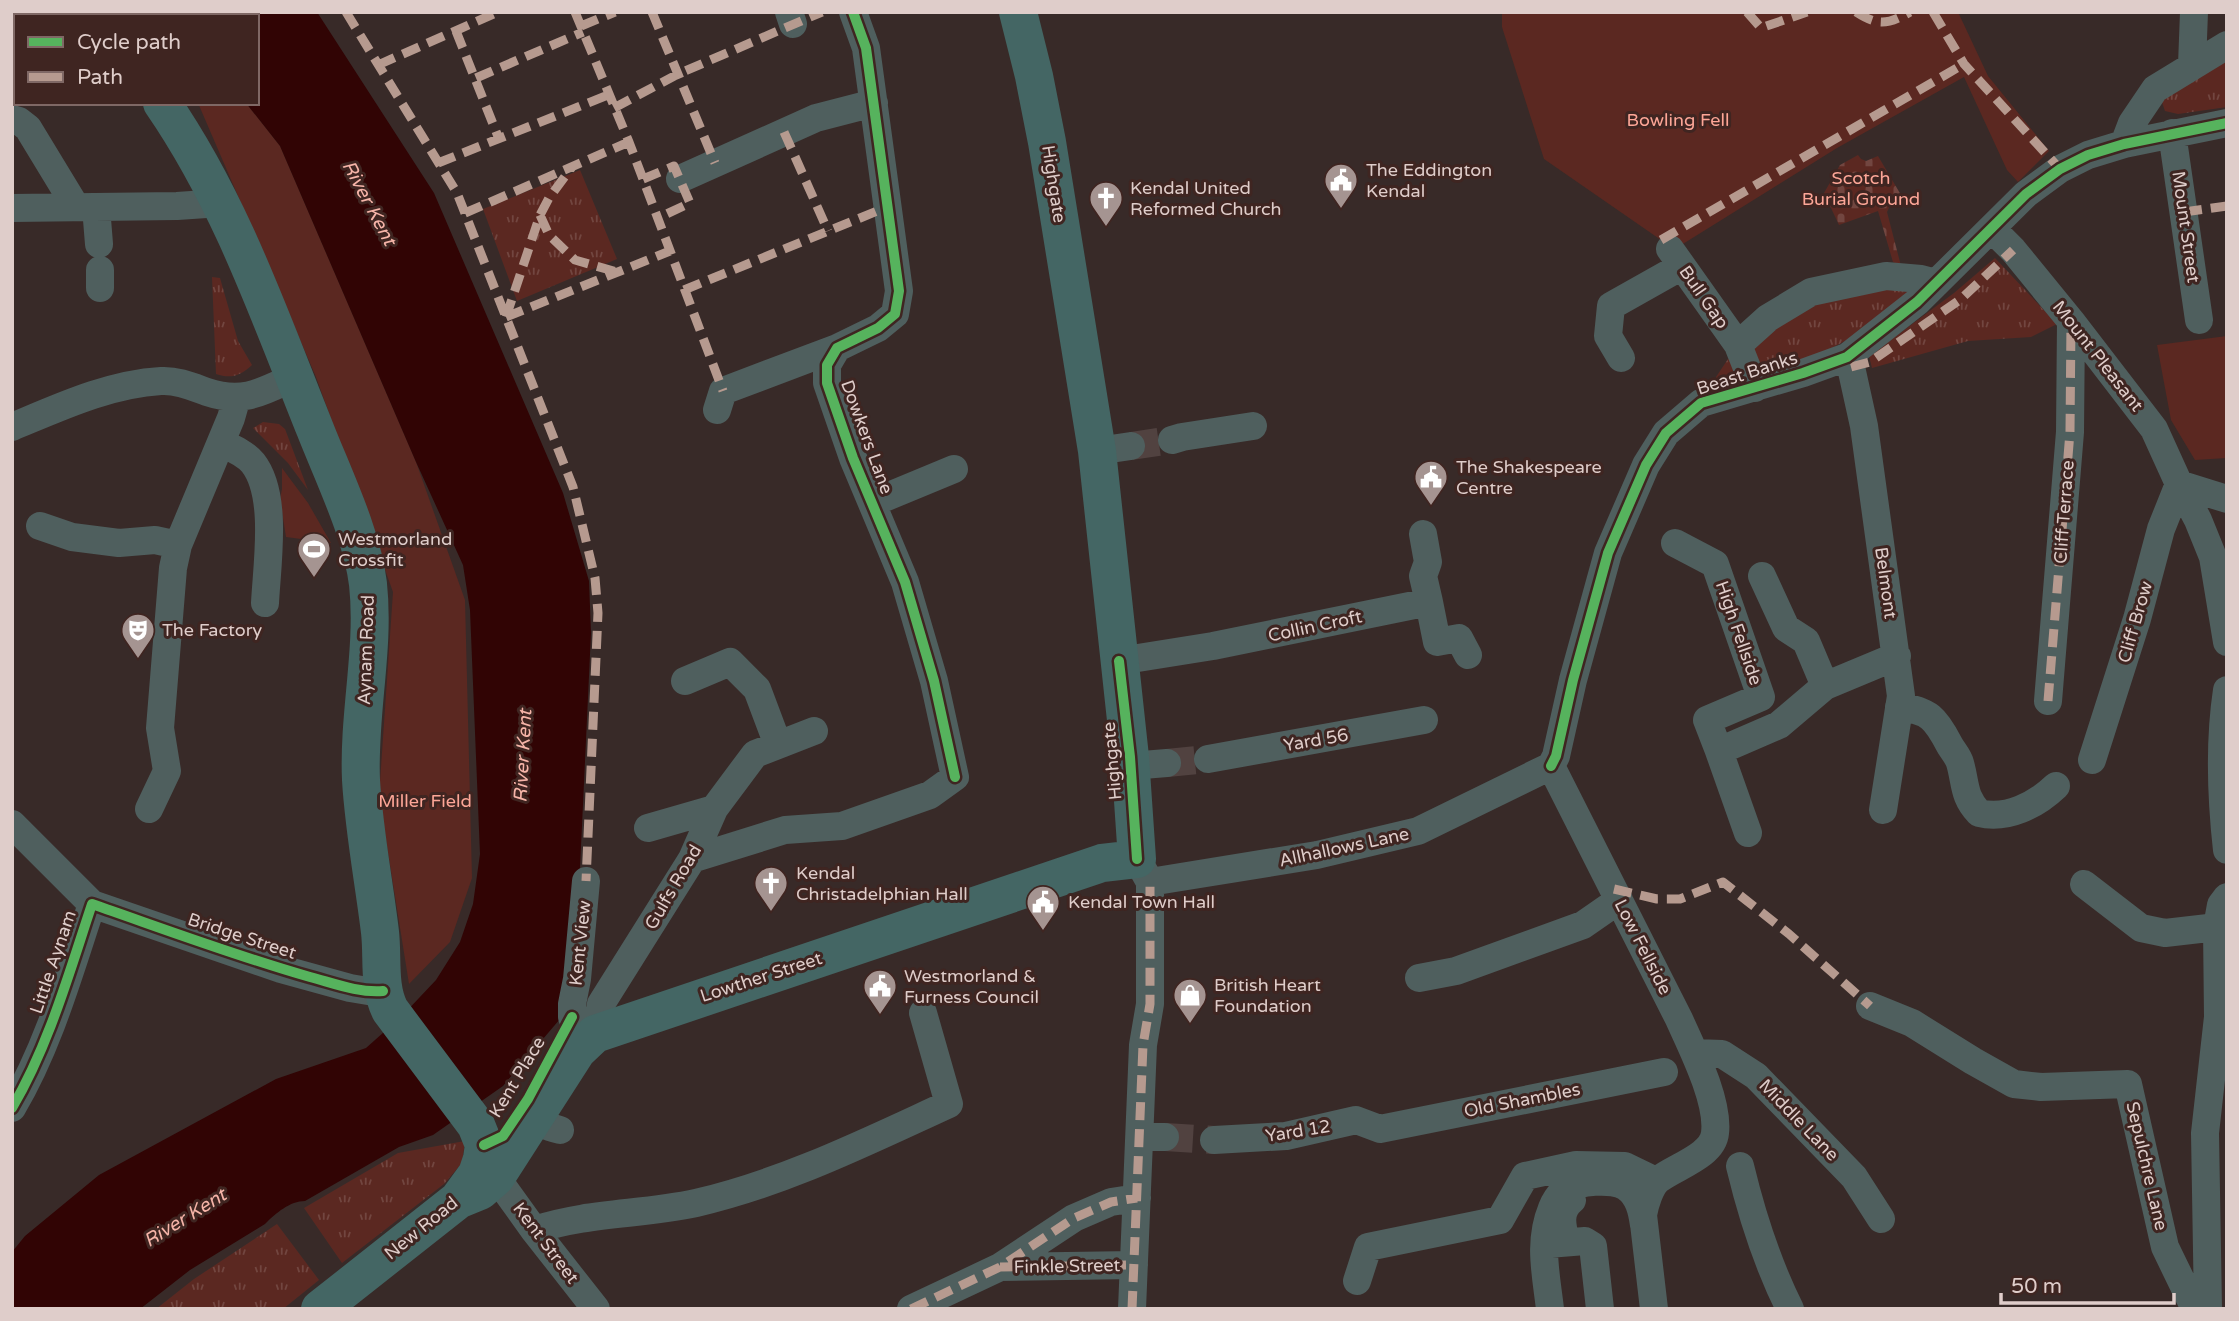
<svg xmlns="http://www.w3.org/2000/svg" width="2239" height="1321" viewBox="0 0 2239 1321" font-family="'Varela Round',sans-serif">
	<defs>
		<pattern id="grass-tufts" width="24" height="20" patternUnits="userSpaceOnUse" patternTransform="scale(1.75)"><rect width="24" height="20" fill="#5b2821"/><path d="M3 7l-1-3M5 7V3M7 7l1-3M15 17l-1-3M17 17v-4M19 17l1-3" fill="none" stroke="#724640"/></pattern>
		<pattern id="cemetery-stones" width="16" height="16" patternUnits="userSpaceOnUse" patternTransform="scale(1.75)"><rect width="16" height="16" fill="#5b2821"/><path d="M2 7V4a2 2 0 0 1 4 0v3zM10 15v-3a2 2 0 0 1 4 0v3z" fill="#724640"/></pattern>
	</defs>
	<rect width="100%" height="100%" fill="#382a28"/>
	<path fill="url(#grass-tufts)" d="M 2227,52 L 2227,107 L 2178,114 L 2165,111 L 2162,102 L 2173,85 Z
		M 580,170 L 617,259 L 517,301 L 483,209 Z
		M 1995,258 L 2057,324 L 2031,337 L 1968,341 L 1872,368 L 1869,356 L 1954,293 Z
		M 212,277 L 220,278 L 238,341 L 252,365 C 240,376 231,379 216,374 Z
		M 1865,288 L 1912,289 L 1853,337 L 1824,352 L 1715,388 L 1716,377 L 1728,359 L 1770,330 L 1815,301 Z
		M 263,422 L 279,424 L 285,429 L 308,490 L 288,463 L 253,428 Z
		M 465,1141 L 462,1163 L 444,1184 L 342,1263 L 304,1208 L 398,1153 Z
		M 277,1224 L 319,1280 L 283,1309 L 156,1309 L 194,1279 Z"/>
	<path fill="url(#cemetery-stones)" d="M 1858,155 L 1861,159 L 1866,161 L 1878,156 L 1901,195 L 1893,199 L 1887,212 L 1901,266 L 1893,262 L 1878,211 L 1839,225 L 1824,193 L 1840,165 Z"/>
	<path fill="#5b2821" d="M 1502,12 L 1958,12 L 1988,76 L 2049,151 L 2018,182 L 2007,170 L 1964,77 L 1837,148 L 1678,247 L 1661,240 L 1544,159 L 1502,27 Z
		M 198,103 L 246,103 L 280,146 L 416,462 L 465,600 L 472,878 L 450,942 L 409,984 L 379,796 L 393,592 L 316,377 Z
		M 2227,336 L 2227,458 L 2195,460 L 2171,420 L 2157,345 Z
		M 282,468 L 308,503 L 331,543 L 286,537 L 280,499 L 282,489 Z"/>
	<path fill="#310404" d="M 174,12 L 317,12 L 434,193 L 563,493 L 589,581 L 591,633 L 577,932 L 560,1019 L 503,1086 L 433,1135 L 399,1147 L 305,1201 C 290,1201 276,1213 265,1224 L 190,1270 L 140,1309 L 12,1309 L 12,1252 L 25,1236 L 99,1175 L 276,1079 L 366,1048 L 402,1016 L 436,980 L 460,942 L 473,904 L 480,854 L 470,610 L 463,565 L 416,462 L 280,146 L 246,103 L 257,103 L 257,16 L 177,16 Z"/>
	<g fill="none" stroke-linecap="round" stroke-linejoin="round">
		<path stroke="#514240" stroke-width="28" stroke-dasharray="28 14" stroke-linecap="butt" d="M 1131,446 L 1172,440
			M 1167,763 L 1208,759
			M 1165,1137 L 1214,1140"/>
		<path stroke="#4f5f5e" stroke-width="28" d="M 789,12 L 793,24
			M 2192,65 L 2194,12
			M 12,119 L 19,121 L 28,128 L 76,207
			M 2172,133 L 2199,320
			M 2124,144 L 2132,123 L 2155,89 L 2227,45
			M 680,179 L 816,118 L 874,103
			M 96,207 L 99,244
			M 12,208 L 177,206 L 221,203
			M 2002,239 L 2013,250 L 2071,321 L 2154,429 L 2179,484 L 2198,520 L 2213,557 L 2227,642
			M 1670,249 L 1738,345
			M 100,270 L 100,288
			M 1847,357 L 1851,367 L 1864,426 L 1901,696 L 1883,810
			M 1621,358 L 1608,336 L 1611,306 L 1682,266
			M 1755,388 L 1738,345 L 1768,318 L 1811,292 L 1886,276 L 1921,279 L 1936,283
			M 717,410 L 723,391 L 837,348
			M 12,427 C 60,407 109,384 161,381 C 177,380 193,387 207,392 C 243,404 262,392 294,377
			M 1172,440 L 1182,437 L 1253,426
			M 221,443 C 232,448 245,453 253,463 C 278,495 267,563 265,603
			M 1097,451 L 1131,446
			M 2179,484 L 2227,499
			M 872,503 L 954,469
			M 40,526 L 72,537 L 119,543 L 155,540 L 178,545
			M 1423,534 L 1428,562 L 1423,576 L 1429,602
			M 1675,543 L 1715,564 L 1761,697 L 1707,720 L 1719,751
			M 1762,576 L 1786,628 L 1806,641 L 1825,686
			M 1119,661 L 1213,646 L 1429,602 L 1437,642 L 1459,638 L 1468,655
			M 685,681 L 730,662 L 757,689 L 778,745
			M 2227,690 C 2219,743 2221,796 2227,850
			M 2048,701 L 2070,432 L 2071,321
			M 1899,707 C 1929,710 1936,719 1949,744 C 1952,750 1958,756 1960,763 C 1966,784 1963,796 1979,813 C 2007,820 2036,805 2056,786
			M 1208,759 L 1424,720
			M 2092,760 L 2137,619 L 2161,529 L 2179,484
			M 1130,766 L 1167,763
			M 1551,766 L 1556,756 L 1573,680 L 1608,553 L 1646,465 L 1666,433 L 1701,403 L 1803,373 L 1847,357 L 1917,302 L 2026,194 L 2060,169 L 2088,155 L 2124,144 L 2227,123
			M 1551,766 L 1679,1019 C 1692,1048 1719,1101 1715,1133 C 1713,1156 1674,1167 1658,1180 C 1650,1187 1645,1204 1643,1215 L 1654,1309
			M 149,809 L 167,771 L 160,728 L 173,568 L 178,545 L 231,418 L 237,397
			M 12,824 L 92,904 L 281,969 L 350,988 L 374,992 L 383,991
			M 648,828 L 714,809
			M 1748,833 L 1719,751 L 1779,725 L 1825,686 L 1897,656
			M 692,859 L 785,830 L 842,826 L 930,795 L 955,777 L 934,681 L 905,582 L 853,458 L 827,383 L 827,365 L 837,348 L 878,328 L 895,314 L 899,291 L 866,48 L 853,12
			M 1150,882 L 1317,855 L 1418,831 L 1551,766
			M 2084,884 L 2141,928 L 2165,933 L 2217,927
			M 1419,978 L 1456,971 L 1583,925 L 1619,900
			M 1870,1006 L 1912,1023 L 1973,1061 L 2014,1084 L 2041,1087 L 2128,1084 L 2165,1247 L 2195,1309
			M 595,1034 L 601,1004 L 692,859 L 714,809 L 755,754 L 814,731
			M 582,1045 L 572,1017 L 572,1004 L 577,979 L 586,881
			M 1695,1053 L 1722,1054 L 1756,1076 L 1854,1177 L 1881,1219
			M 12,1108 C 49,1045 69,973 92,904
			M 535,1114 C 541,1125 548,1127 560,1130
			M 1140,1137 L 1165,1137
			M 1214,1140 L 1286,1136 L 1356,1120 L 1380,1129 L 1664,1072
			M 1740,1166 C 1752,1216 1767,1263 1790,1309
			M 496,1177 L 534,1230 L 596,1309
			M 534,1230 C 589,1212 641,1215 696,1203 C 786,1182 866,1142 949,1104 L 923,1013
			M 1566,1242 C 1562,1226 1558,1211 1572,1200
			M 1548,1244 L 1585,1241 L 1593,1246 L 1600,1309
			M 1000,1267 L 1134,1265
			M 1357,1281 L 1368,1247 L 1500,1220 L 1525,1176 L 1576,1165 L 1625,1166 L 1656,1181
			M 911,1309 L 1000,1267 L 1074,1218 L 1111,1202 L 1137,1198
			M 1132,1309 L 1143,1045 L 1150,1004 L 1150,882 L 1137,859
			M 1550,1309 C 1546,1274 1538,1242 1552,1208 C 1554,1203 1559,1194 1564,1191 C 1577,1181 1613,1178 1626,1187 C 1639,1196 1642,1211 1644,1225
			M 2208,1309 L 2205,1133 L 2218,1017 L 2217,927 L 2221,905 L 2227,897"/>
		<path stroke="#446664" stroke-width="38" d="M 96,12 L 98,16
			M 162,103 C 231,203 270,317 315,429 C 333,475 362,534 368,584 C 375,649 358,714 361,780 C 364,831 374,882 380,932 C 383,958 378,986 390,1010 L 476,1125 L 484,1145 L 482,1159 L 477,1174 L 458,1200 L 320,1309
			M 458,1200 L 480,1191 L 496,1177 L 577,1051 L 595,1034 L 1102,863 L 1137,859 L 1130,757 L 1097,451 L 1047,142 L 1034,76 L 1018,12"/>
		<path stroke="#b69a8f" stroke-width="9" stroke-dasharray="18 9" stroke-linecap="butt" d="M 346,12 L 457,193 L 573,487 L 595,578 L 598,613 L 586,881
			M 575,12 L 629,142 L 723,391
			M 652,12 L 715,163
			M 1747,12 L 1761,28 L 1807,12
			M 1856,12 C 1878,26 1887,25 1910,12
			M 1933,12 L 1964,64 L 2060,169
			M 581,26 L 615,12
			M 456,31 L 499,139
			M 378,65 L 498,12
			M 476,78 L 583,32
			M 614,108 L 678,74 L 822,12
			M 784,132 L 828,231
			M 438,163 L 608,95
			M 643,179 L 674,166 L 690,203 L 658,218
			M 2184,212 L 2227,206
			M 465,213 L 629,142
			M 540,215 L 549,235 L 575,260 L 617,272
			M 1661,240 L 1964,64
			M 684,290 L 887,207
			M 506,317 L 670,251
			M 506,317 L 540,215 L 549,198 L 572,167
			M 1851,367 L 1870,362 L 1961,299 L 2013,250
			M 2048,701 L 2070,432 L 2071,321
			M 1614,889 L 1657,899 L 1680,899 L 1723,882 L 1789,934 L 1870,1006
			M 1000,1267 L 1134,1265
			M 911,1309 L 1000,1267 L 1074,1218 L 1111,1202 L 1137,1198
			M 1132,1309 L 1143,1045 L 1150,1004 L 1150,882"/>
		<defs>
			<path id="cycleway" d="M 853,12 L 866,48 L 899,291 L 895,314 L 878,328 L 837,348 L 827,365 L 827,383 L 853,458 L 905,582 L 934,681 L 955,777
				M 1119,661 L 1130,757 L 1137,859
				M 1551,766 L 1556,756 L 1573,680 L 1608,553 L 1646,465 L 1666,433 L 1701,403 L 1803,373 L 1847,357 L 1917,302 L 2026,194 L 2060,169 L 2088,155 L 2124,144 L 2227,123
				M 12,1108 C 49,1045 69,973 92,904 C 164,929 236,956 310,977 C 333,983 358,993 383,991
				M 484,1145 L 503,1136 L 528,1099 L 572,1017"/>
		</defs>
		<use href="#cycleway" stroke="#3f2521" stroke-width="15"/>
		<use href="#cycleway" stroke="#56b35d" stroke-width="10"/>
	</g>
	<defs>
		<symbol id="civic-pin" viewBox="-11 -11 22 30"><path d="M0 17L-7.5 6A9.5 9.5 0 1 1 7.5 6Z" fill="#a59491" stroke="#3f2521"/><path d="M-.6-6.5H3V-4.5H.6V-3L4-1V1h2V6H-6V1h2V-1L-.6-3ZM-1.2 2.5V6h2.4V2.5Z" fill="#fff"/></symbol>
		<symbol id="church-pin" viewBox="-11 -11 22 30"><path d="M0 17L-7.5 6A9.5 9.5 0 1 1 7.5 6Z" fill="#a59491" stroke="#3f2521"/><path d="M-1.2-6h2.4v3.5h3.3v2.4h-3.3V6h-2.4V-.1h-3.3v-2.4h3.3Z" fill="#fff"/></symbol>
		<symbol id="stadium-pin" viewBox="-11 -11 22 30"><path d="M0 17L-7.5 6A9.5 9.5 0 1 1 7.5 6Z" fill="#a59491" stroke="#3f2521"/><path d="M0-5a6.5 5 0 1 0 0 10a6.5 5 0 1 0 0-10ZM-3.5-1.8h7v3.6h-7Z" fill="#fff"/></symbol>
		<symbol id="theatre-pin" viewBox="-11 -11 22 30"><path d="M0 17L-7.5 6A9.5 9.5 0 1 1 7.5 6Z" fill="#a59491" stroke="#3f2521"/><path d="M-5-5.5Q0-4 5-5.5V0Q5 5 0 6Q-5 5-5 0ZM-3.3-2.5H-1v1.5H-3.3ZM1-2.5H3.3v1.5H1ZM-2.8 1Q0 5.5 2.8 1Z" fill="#fff"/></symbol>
		<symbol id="shop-pin" viewBox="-11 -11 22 30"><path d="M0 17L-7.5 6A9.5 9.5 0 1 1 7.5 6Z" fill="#a59491" stroke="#3f2521"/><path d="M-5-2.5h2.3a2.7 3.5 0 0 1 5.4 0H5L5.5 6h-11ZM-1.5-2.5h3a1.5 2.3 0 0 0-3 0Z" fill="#fff"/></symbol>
	</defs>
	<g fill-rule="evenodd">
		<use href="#civic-pin" x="1322" y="161" width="38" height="52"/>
		<use href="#church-pin" x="1087" y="179" width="38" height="52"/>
		<use href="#civic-pin" x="1412" y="458" width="38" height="52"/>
		<use href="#stadium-pin" x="295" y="530" width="38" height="52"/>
		<use href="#theatre-pin" x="119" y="611" width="38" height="52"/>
		<use href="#church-pin" x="752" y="864" width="38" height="52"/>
		<use href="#civic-pin" x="1024" y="883" width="38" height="52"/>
		<use href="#civic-pin" x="861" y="967" width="38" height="52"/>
		<use href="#shop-pin" x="1171" y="976" width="38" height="52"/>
	</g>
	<g text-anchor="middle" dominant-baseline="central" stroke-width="6" stroke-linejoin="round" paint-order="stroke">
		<g font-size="18" fill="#fda697" stroke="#3f2521">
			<text x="1678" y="120">Bowling Fell</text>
			<text x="1861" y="178">Scotch<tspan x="1861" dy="21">Burial Ground</tspan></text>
			<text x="425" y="801">Miller Field</text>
		</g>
		<g font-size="18" fill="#dfcdca" stroke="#3f2521" text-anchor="start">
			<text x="1366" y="170">The Eddington<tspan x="1366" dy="21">Kendal</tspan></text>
			<text x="1130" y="188">Kendal United<tspan x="1130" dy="21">Reformed Church</tspan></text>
			<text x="1456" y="467">The Shakespeare<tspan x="1456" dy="21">Centre</tspan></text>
			<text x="338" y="539">Westmorland<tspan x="338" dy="21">Crossfit</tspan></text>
			<text x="162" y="630">The Factory</text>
			<text x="796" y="873">Kendal<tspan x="796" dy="21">Christadelphian Hall</tspan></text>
			<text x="1068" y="902">Kendal Town Hall</text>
			<text x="904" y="976">Westmorland &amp;<tspan x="904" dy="21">Furness Council</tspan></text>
			<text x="1214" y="985">British Heart<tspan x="1214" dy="21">Foundation</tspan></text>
		</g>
		<g font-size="18" fill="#dfcdca" stroke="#3f2521">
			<text transform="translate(1054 184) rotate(81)">Highgate</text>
			<text transform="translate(2186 227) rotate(82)">Mount Street</text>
			<text transform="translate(1704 297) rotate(55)">Bull Gap</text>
			<text transform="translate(2098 356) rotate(52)">Mount Pleasant</text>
			<text transform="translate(1747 373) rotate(-18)">Beast Banks</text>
			<text transform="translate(867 437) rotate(70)">Dowkers Lane</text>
			<text transform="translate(2064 512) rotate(-86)">Cliff Terrace</text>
			<text transform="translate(1886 583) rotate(82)">Belmont</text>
			<text transform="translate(2135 622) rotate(-74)">Cliff Brow</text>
			<text transform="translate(1315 626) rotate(-12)">Collin Croft</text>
			<text transform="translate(1739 633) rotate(71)">High Fellside</text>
			<text transform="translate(366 650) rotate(-88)">Aynam Road</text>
			<text transform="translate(1316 740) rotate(-10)">Yard 56</text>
			<text transform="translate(1112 761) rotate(-95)">Highgate</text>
			<text transform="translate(1344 847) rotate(-12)">Allhallows Lane</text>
			<text transform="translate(673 887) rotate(-60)">Gulfs Road</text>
			<text transform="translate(242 936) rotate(18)">Bridge Street</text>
			<text transform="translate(580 943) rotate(-84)">Kent View</text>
			<text transform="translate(1643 947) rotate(63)">Low Fellside</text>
			<text transform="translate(53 962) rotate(-71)">Little Aynam</text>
			<text transform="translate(761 977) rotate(-18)">Lowther Street</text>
			<text transform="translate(517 1077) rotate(-59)">Kent Place</text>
			<text transform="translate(1522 1100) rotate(-11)">Old Shambles</text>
			<text transform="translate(1799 1120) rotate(46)">Middle Lane</text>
			<text transform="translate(1298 1131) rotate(-9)">Yard 12</text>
			<text transform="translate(2147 1166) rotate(77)">Sepulchre Lane</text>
			<text transform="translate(421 1228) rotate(-39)">New Road</text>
			<text transform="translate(546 1243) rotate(53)">Kent Street</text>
			<text transform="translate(1067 1266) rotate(-1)">Finkle Street</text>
		</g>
		<g font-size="19" font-style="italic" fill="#f6b4a8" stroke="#3f2521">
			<text transform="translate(369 203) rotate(62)">River Kent</text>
			<text transform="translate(523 756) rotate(-87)">River Kent</text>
			<text transform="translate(185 1218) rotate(-32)">River Kent</text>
		</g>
	</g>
	<rect width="2239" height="1321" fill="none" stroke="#dfcdca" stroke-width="28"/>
	<rect x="14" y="14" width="245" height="91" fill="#3f2521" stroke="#7f6865" stroke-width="2"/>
	<rect x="28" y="37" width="35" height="10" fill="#56b35d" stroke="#7f6865" stroke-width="2"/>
	<text x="77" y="49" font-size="21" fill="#dfcdca">Cycle path</text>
	<rect x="28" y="72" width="35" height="10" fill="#b69a8f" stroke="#7f6865" stroke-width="2"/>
	<text x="77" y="84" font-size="21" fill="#dfcdca">Path</text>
	<path d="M2001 1293v10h173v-10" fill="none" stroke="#dfcdca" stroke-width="3.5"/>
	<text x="2011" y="1293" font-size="21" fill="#dfcdca" stroke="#3f2521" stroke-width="5" paint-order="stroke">50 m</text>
</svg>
